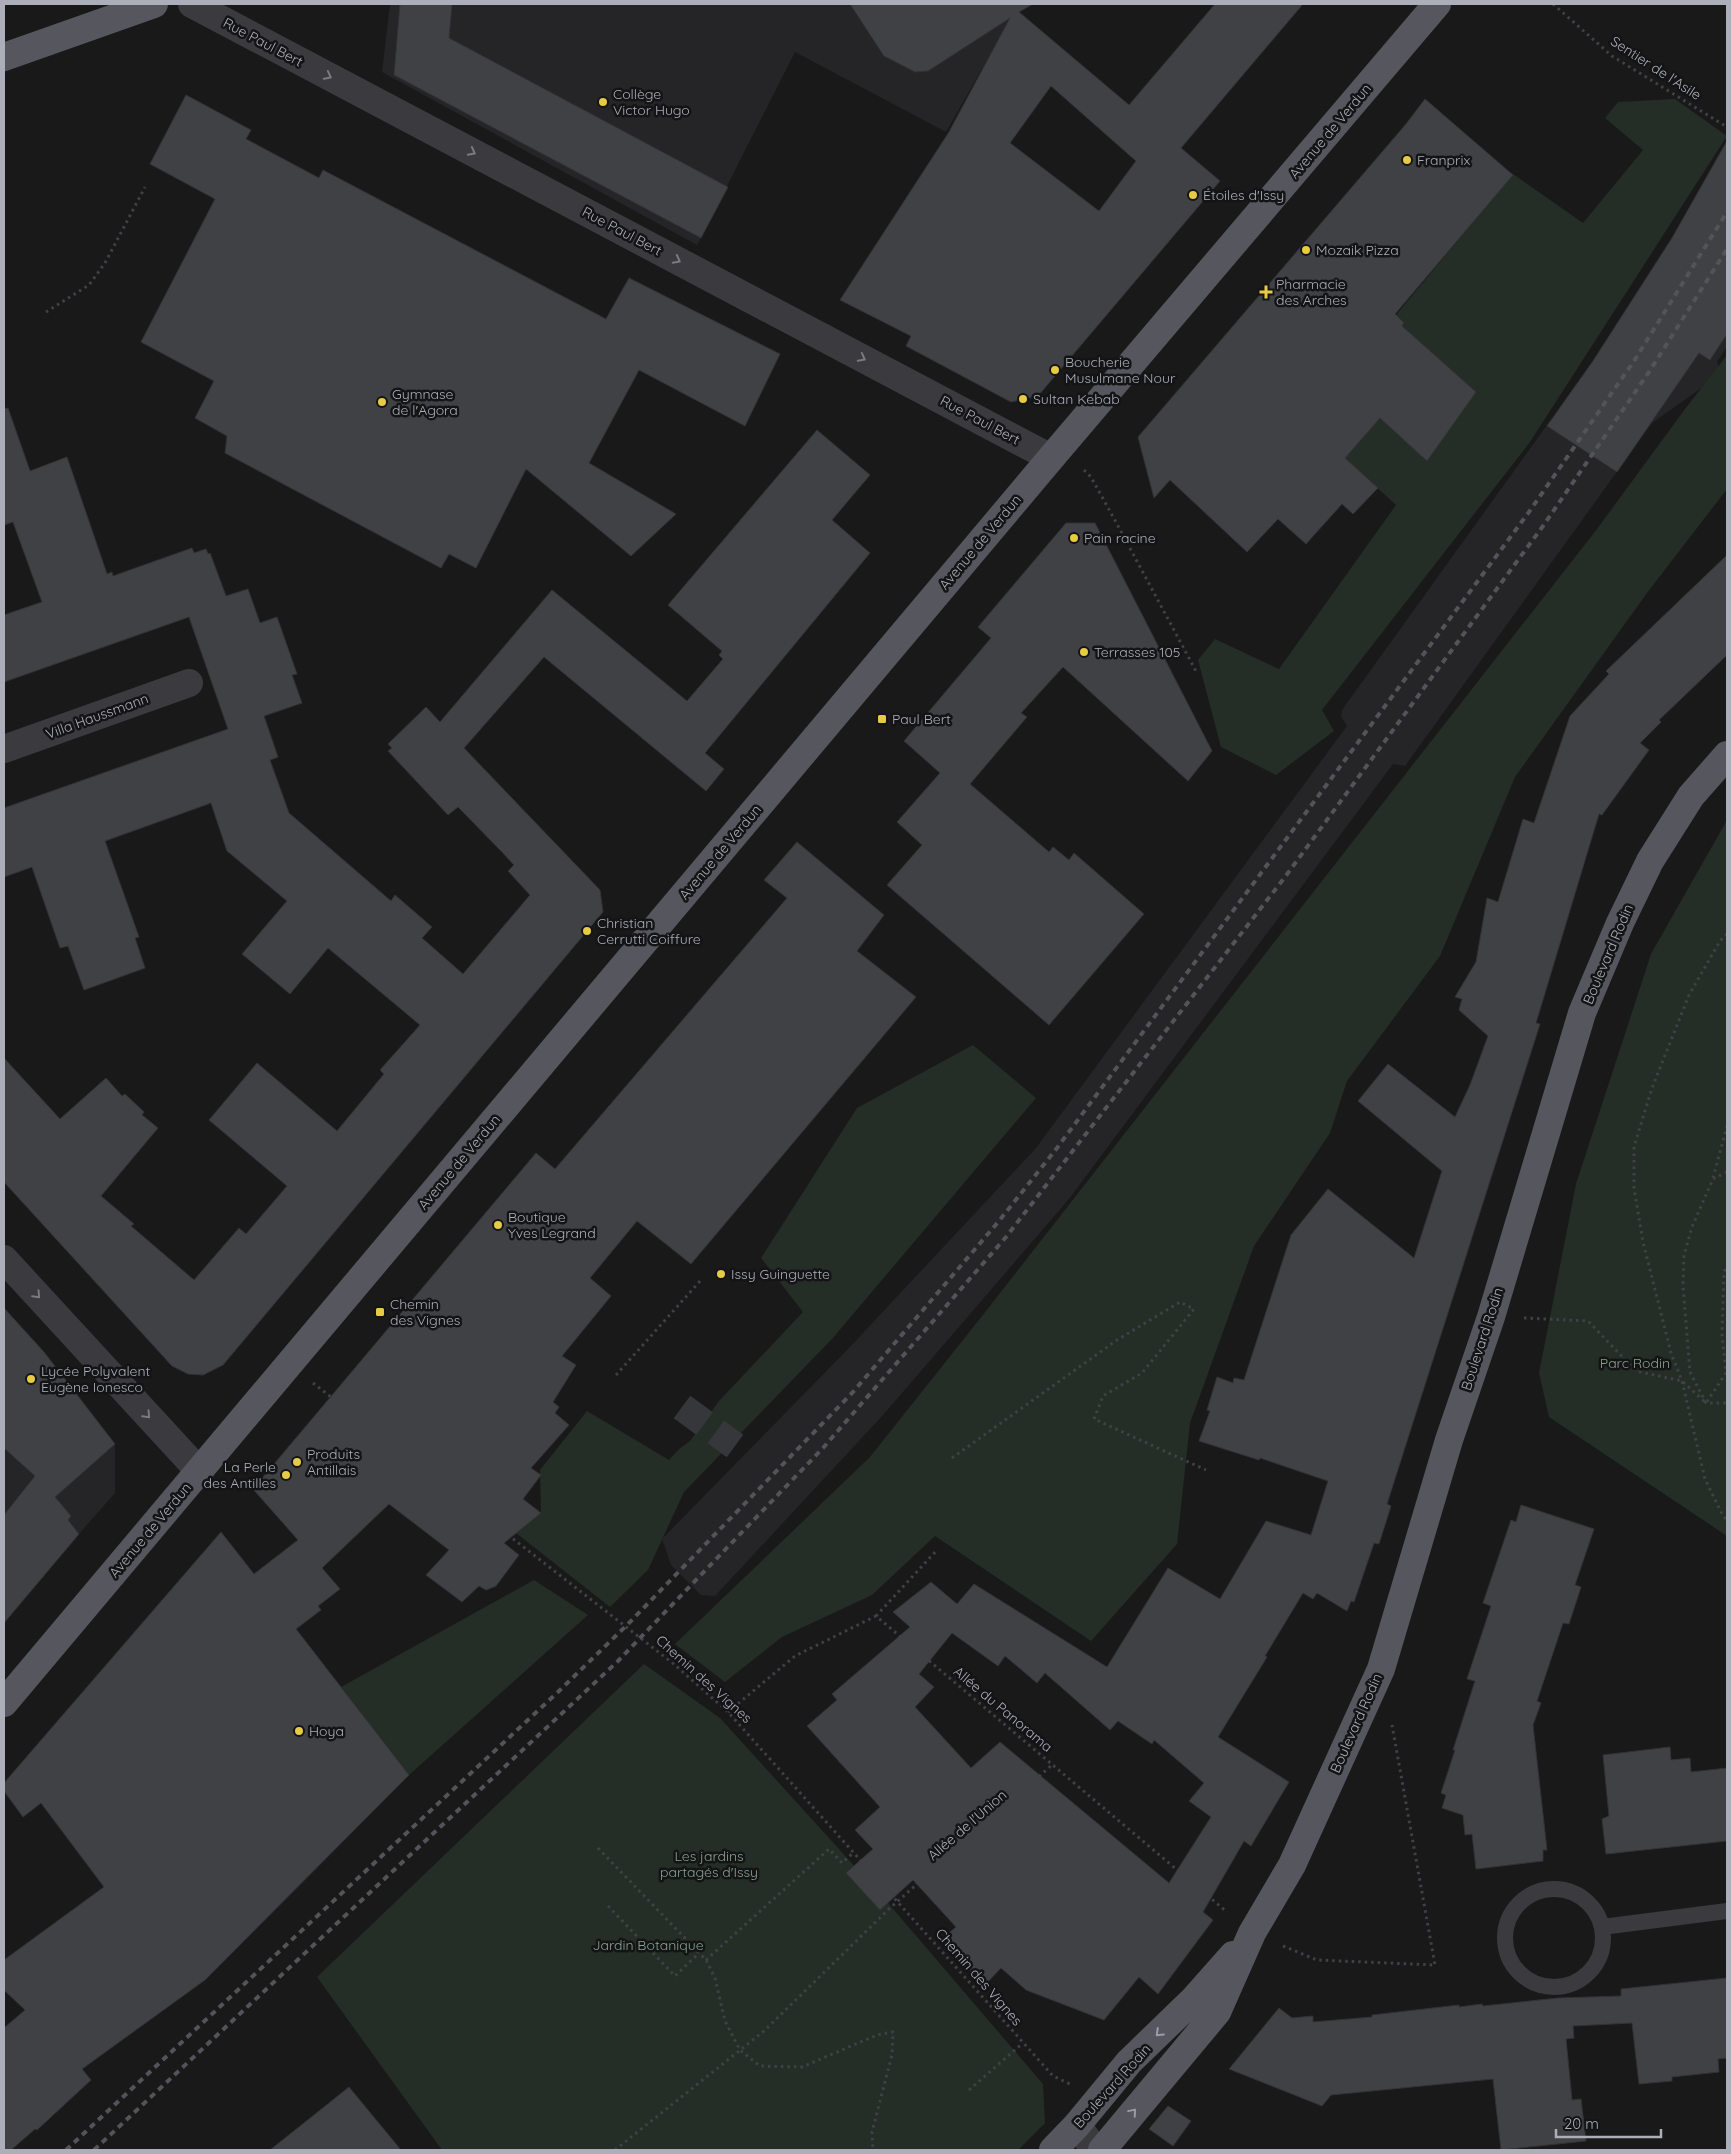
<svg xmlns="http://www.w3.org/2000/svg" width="1731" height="2154" viewBox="0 0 1731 2154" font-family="Quicksand,sans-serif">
	<rect width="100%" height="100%" fill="#19191a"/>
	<path fill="#252527" d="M 390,4 L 1019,4 L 946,132 L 795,52 L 697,245 L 382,72 Z
		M 1727,141 L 1727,346 L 1717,362 L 1721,374 L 1652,423 L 1405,766 L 1393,764 L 1069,1199 L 884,1414 L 715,1596 L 701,1595 L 671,1565 L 662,1539 L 848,1349 L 1036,1148 L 1347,726 L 1341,717 L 1342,710 L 1593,361 L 1672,238 Z
		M 4,1315 L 115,1444 L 115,1493 L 79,1534 L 32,1481 L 4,1516 Z"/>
	<path fill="#252d27" d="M 1675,99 L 1727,136 L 1530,442 L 1322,710 L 1334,731 L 1276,775 L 1221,747 L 1198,660 L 1215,639 L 1279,669 L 1396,505 L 1302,419 L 1434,355 L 1402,326 L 1404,323 L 1396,315 L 1513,174 L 1583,223 L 1643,150 L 1605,118 L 1618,102 Z
		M 1727,355 L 1727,489 L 1647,593 L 1515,777 L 1440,956 L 1347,1081 L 1330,1133 L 1254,1246 L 1190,1423 L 1177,1544 L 1091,1641 L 935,1536 L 872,1595 L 782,1637 L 725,1682 L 675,1644 L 870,1457 L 986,1311 L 1597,529 L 1685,409 Z
		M 1727,820 L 1727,1536 L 1549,1417 L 1539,1373 L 1576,1184 L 1651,954 Z
		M 973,1045 L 1036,1098 L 832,1339 L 684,1492 L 648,1570 L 610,1607 L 516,1533 L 541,1513 L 540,1470 L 587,1411 L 669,1460 L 679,1449 L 690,1441 L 719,1401 L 803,1312 L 761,1258 L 857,1108 Z
		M 534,1580 L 588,1615 L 409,1775 L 341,1687 Z
		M 644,1664 L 720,1718 L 888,1903 L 1043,2084 L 1045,2123 L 1018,2150 L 442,2150 L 317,1977 Z"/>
	<path fill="#404144" stroke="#333336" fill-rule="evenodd" d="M 400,4 L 452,4 L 449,38 L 728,187 L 701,238 L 394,75 Z
		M 850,4 L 1033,4 L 1019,12 L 1129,105 L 1215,4 L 1303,4 L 1181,148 L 1220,181 L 1038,396 L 1011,402 L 906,346 L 911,336 L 840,300 L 949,132 L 1010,18 L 928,71 L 915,72 L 884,56 ZM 1051,86 L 1136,161 L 1099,211 L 1010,143 Z
		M 186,95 L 251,130 L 246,139 L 319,178 L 323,170 L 606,319 L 629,278 L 780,354 L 745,426 L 639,370 L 589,463 L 676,514 L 631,556 L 526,469 L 476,568 L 449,554 L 441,568 L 225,453 L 227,436 L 195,418 L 214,381 L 141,342 L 215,199 L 150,164 Z
		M 1425,99 L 1513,175 L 1395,314 L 1404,323 L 1402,326 L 1476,392 L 1427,461 L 1380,418 L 1345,458 L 1378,488 L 1353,514 L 1342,504 L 1306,544 L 1278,519 L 1247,552 L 1170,480 L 1154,498 L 1138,437 L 1406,124 Z
		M 1727,141 L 1727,334 L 1710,360 L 1699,353 L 1617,472 L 1547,426 L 1593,361 L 1672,238 Z
		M 8,408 L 30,471 L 67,457 L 107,574 L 112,572 L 113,576 L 192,548 L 194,553 L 206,549 L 208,554 L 210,553 L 226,596 L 248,589 L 260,623 L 277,617 L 297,674 L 292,675 L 302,703 L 264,716 L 278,757 L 270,760 L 289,813 L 391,901 L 395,895 L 432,927 L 422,938 L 463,974 L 530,895 L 508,871 L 514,865 L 502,852 L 458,807 L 448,815 L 388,751 L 392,748 L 388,744 L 426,707 L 440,722 L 552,590 L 687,701 L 723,659 L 719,655 L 722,651 L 668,605 L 817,430 L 870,475 L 832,520 L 870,553 L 705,753 L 724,769 L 706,791 L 544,657 L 464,748 L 600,890 L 603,912 L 223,1365 L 203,1375 L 188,1374 L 172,1366 L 4,1182 L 4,1058 L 60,1119 L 106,1078 L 122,1096 L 125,1094 L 144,1112 L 142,1115 L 158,1128 L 101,1196 L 134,1224 L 131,1226 L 194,1280 L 239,1228 L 246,1234 L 287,1186 L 209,1120 L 257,1063 L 337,1131 L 384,1074 L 380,1070 L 420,1025 L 328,948 L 290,994 L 242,954 L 287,901 L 227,851 L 211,803 L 105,841 L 139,937 L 135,938 L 145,968 L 84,990 L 68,946 L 60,948 L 32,867 L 4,877 L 4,808 L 228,729 L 189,617 L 4,682 L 4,615 L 42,602 L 13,522 L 4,525 L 4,409 Z
		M 1066,523 L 1095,523 L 1212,751 L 1188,781 L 1063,667 L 1021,713 L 1027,717 L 970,784 L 1049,852 L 1053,847 L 1069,860 L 1074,853 L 1144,914 L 1049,1025 L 887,885 L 922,845 L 897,822 L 940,773 L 904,741 L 991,638 L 978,627 Z
		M 1727,555 L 1727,655 L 1659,720 L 1661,722 L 1640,743 L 1649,750 L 1602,815 L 1599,814 L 1536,1023 L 1540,1024 L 1387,1504 L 1391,1506 L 1379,1544 L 1374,1543 L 1354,1602 L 1351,1601 L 1347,1611 L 1317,1593 L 1313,1599 L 1303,1593 L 1265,1656 L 1267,1657 L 1218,1737 L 1289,1782 L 1251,1846 L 1244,1841 L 1203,1912 L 1213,1920 L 1158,1994 L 1139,1977 L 1104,2020 L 1026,1990 L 1001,1968 L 984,1986 L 942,1939 L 956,1927 L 913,1880 L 880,1910 L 846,1873 L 873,1849 L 855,1830 L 880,1807 L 807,1726 L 837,1700 L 832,1694 L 910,1627 L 893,1612 L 931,1582 L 957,1604 L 974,1584 L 1107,1667 L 1168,1568 L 1220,1599 L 1266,1521 L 1311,1535 L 1328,1481 L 1260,1458 L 1259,1460 L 1199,1441 L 1210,1411 L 1207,1410 L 1217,1377 L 1233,1383 L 1234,1378 L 1244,1380 L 1291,1235 L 1328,1189 L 1414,1258 L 1442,1171 L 1358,1101 L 1388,1064 L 1455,1117 L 1470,1085 L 1488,1036 L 1459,1010 L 1462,999 L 1455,997 L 1476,962 L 1487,898 L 1498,902 L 1523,819 L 1534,823 L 1570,716 L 1609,674 L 1606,671 ZM 952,1633 L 998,1666 L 1005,1656 L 1037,1683 L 1045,1673 L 1110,1730 L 1118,1721 L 1152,1744 L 1154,1740 L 1204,1783 L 1189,1801 L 1211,1817 L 1169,1883 L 1000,1742 L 971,1768 L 915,1707 L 934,1687 L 919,1674 Z
		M 797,842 L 884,915 L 857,951 L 916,997 L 691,1264 L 637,1221 L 590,1278 L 611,1296 L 562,1356 L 576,1365 L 553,1402 L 559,1407 L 555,1413 L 569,1425 L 531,1468 L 541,1475 L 523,1499 L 541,1513 L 504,1543 L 519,1555 L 496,1586 L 486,1590 L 479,1586 L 462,1602 L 426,1575 L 449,1550 L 389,1504 L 322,1568 L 340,1589 L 318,1606 L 321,1610 L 296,1629 L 409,1775 L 205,1980 L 82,2069 L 91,2080 L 37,2130 L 35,2129 L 11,2150 L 4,2150 L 4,2028 L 25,2010 L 4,1990 L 4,1960 L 104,1887 L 41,1803 L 23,1817 L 4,1791 L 4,1783 L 221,1532 L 254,1574 L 298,1540 L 253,1489 L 536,1153 L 555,1169 L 787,898 L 764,880 Z
		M 4,1308 L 44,1352 L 115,1444 L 55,1497 L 71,1516 L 68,1520 L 79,1534 L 4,1623 L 4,1515 L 35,1476 L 4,1448 Z
		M 1521,1505 L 1594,1529 L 1575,1585 L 1581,1587 L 1569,1624 L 1563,1623 L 1537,1701 L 1541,1703 L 1533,1725 L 1547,1850 L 1543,1850 L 1543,1861 L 1476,1869 L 1472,1834 L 1465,1835 L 1463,1815 L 1442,1808 L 1446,1795 L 1441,1793 L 1455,1750 L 1453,1750 L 1475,1681 L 1467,1679 L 1491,1606 L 1483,1603 L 1511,1520 L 1516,1522 Z
		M 1670,1747 L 1671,1760 L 1690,1758 L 1691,1772 L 1727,1768 L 1727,1841 L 1606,1854 L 1602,1819 L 1609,1816 L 1603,1755 Z
		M 1727,1978 L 1727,2058 L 1718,2059 L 1719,2072 L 1672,2077 L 1672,2081 L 1639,2084 L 1632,2023 L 1573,2026 L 1574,2038 L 1566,2039 L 1572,2100 L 1581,2099 L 1586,2141 L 1501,2150 L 1493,2079 L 1331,2095 L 1322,2106 L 1229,2069 L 1279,2008 L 1292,2018 L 1313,2016 L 1313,2022 L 1372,2017 L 1372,2015 L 1459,2005 L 1459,2007 L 1482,2004 L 1483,2006 L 1558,1998 L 1621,1996 L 1621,1989 Z
		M 349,2087 L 401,2150 L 270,2150 L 324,2107 Z
		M 1168,2106 L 1191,2121 L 1173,2146 L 1149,2129 Z"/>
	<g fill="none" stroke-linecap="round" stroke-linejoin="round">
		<path stroke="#36373a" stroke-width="28" stroke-dasharray="28 14" stroke-linecap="butt" d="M 682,1407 L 735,1446"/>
		<path stroke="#404146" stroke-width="3" stroke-dasharray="2.5 4" stroke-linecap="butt" d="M 1553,4 L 1612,56 L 1727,127
			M 46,312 L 89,285 L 105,263 L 145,187
			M 1084,470 L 1091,477 L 1117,524 L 1197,673
			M 1727,934 L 1720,941 L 1689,995 L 1652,1088 L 1634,1147 L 1634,1188 L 1643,1242 L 1671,1353 L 1682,1381 L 1705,1479 L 1721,1512 L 1727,1521
			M 1727,1172 L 1713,1179 L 1692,1227 L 1684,1255 L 1683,1286 L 1690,1372 L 1706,1403 L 1727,1403
			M 1713,1178 L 1727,1126
			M 1524,1318 L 1588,1321 L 1636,1371 L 1682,1381 L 1706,1403 L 1726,1373 L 1722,1335 L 1724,1272 L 1727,1266
			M 616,1375 L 701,1280
			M 313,1383 L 675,1665 L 728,1712 L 1053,2076 L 1070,2084
			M 952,1458 L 1117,1340 L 1180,1302 L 1194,1309 L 1142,1373 L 1103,1396 L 1094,1419 L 1206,1470
			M 876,1616 L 937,1550
			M 728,1712 L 795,1656 L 876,1616 L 1227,1912
			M 598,1848 L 706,1960 L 715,1978 L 725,2021 L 740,2050 L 760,2066 L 802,2067 L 877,2035 L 893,2032 L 892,2055 L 872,2132 L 873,2150
			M 608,1906 L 675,1976 L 699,1953
			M 1283,1946 L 1317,1960 L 1435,1965 L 1392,1725
			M 706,1960 L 829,1849 L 842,1863 L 854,1852
			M 969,2090 L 1023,2043
			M 615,2150 L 764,2031 L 890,1908 L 1052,1765"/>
		<path stroke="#3a3a3f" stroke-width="16" d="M1505 1938a49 49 0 1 1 98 0a49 49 0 1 1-98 0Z
			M 1602,1927 L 1727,1911"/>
		<path stroke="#3a3a3f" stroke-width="28" d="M 192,4 L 1051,458
			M 4,749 L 189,683
			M 4,1259 L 200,1472
			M 1077,2125 L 1095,2150"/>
		<path stroke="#56565e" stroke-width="28" d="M 4,57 L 154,4
			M 4,1703 L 1051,458 L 1437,4
			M 1053,2150 L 1077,2125 L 1129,2062 L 1194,1999 L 1233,1955
			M 1102,2150 L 1217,2012 L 1252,1933 L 1292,1865 L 1381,1669 L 1449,1440 L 1491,1317 L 1582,1013 L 1620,923 L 1650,861 L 1691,796 L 1727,755"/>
		<path stroke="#53535a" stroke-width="4" stroke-dasharray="6 5" stroke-linecap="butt" d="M 66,2150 L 559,1691 L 628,1624 L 853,1392 L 999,1221 L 1057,1148 L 1529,512 L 1634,361 L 1727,212
			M 94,2150 L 618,1661 L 823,1448 L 1006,1237 L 1285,877 L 1543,526 L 1649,372 L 1727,249"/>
	</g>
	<defs><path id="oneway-chevron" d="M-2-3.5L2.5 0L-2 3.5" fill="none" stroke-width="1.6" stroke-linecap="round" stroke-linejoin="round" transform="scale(1.25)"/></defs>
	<g stroke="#797a82">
		<use href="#oneway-chevron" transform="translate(328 76) rotate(28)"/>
		<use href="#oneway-chevron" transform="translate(472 152) rotate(28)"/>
		<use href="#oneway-chevron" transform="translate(677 260) rotate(28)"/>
		<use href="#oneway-chevron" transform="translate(862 358) rotate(28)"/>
		<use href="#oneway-chevron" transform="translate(37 1295) rotate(47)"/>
		<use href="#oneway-chevron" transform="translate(147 1415) rotate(47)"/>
	</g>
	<g stroke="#9b9ca7">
		<use href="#oneway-chevron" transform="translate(1159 2033) rotate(136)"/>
		<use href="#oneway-chevron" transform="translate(1133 2112) rotate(-50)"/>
	</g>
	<g fill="#e6cb45" stroke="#141416" stroke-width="2">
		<circle cx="603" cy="102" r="5"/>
		<circle cx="1407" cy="160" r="5"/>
		<circle cx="1193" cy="195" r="5"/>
		<circle cx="1306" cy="250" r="5"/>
		<path d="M1263.5 284.5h5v5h5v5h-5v5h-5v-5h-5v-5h5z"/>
		<circle cx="1055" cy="370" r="5"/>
		<circle cx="1023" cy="399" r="5"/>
		<circle cx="382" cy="402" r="5"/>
		<circle cx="1074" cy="538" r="5"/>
		<circle cx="1084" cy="652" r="5"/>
		<rect x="877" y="714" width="10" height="10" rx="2.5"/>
		<circle cx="587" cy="931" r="5"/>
		<circle cx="498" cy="1225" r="5"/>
		<circle cx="721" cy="1274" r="5"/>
		<rect x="375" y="1307" width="10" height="10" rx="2.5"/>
		<circle cx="31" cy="1379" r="5"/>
		<circle cx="297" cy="1462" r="5"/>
		<circle cx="286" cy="1475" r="5"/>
		<circle cx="299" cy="1731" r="5"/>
	</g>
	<g text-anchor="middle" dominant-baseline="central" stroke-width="5" stroke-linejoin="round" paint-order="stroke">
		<g font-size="14" fill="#acaeb9" stroke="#141416">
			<text transform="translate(263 42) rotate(28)">Rue Paul Bert</text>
			<text transform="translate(1656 68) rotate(33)">Sentier de l'Asile</text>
			<text transform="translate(1330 131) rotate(-50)">Avenue de Verdun</text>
			<text transform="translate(622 231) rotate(28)">Rue Paul Bert</text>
			<text transform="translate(980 420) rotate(28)">Rue Paul Bert</text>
			<text transform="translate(980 542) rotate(-50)">Avenue de Verdun</text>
			<text transform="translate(97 716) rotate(-20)">Villa Haussmann</text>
			<text transform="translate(720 852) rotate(-50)">Avenue de Verdun</text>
			<text transform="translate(1608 954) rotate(-67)">Boulevard Rodin</text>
			<text transform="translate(459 1162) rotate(-50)">Avenue de Verdun</text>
			<text transform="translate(1482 1339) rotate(-72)">Boulevard Rodin</text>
			<text transform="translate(150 1530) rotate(-50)">Avenue de Verdun</text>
			<text transform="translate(704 1679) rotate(42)">Chemin des Vignes</text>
			<text transform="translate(1003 1709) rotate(40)">Allée du Panorama</text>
			<text transform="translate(1356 1723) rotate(-66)">Boulevard Rodin</text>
			<text transform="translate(967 1825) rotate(-41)">Allée de l'Union</text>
			<text transform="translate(979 1977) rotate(49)">Chemin des Vignes</text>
			<text transform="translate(1112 2086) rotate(-48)">Boulevard Rodin</text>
		</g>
		<g font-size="14" fill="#acaeb9" stroke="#141416" text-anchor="start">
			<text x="613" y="94">Collège<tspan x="613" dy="16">Victor Hugo</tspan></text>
			<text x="1417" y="160">Franprix</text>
			<text x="1203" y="195">Étoiles d'Issy</text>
			<text x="1316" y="250">Mozaik Pizza</text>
			<text x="1276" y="284">Pharmacie<tspan x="1276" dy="16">des Arches</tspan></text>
			<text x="1065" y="362">Boucherie<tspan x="1065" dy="16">Musulmane Nour</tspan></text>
			<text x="392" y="394">Gymnase<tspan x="392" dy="16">de l'Agora</tspan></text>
			<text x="1033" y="399">Sultan Kebab</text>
			<text x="1084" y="538">Pain racine</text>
			<text x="1094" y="652">Terrasses 105</text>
			<text x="892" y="719">Paul Bert</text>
			<text x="597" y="923">Christian<tspan x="597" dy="16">Cerrutti Coiffure</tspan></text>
			<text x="508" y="1217">Boutique<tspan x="508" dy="16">Yves Legrand</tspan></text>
			<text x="731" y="1274">Issy Guinguette</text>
			<text x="390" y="1304">Chemin<tspan x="390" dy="16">des Vignes</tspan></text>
			<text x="41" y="1371">Lycée Polyvalent<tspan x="41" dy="16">Eugène Ionesco</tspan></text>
			<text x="307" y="1454">Produits<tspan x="307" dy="16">Antillais</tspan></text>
			<text x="276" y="1467" text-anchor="end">La Perle<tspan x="276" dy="16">des Antilles</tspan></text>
			<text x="309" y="1731">Hoya</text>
		</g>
		<g font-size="14" fill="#84a38b" stroke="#141416">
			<text x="1635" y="1363">Parc Rodin</text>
			<text x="709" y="1856">Les jardins<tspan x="709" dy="16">partagés d'Issy</tspan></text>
			<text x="648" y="1945">Jardin Botanique</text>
		</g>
	</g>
	<rect width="1731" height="2154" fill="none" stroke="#acaeb9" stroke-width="10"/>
	<path d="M1556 2129v8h105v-8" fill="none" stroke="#acaeb9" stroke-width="2.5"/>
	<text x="1564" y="2129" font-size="15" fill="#acaeb9" stroke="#141416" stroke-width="4" paint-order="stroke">20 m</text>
</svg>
